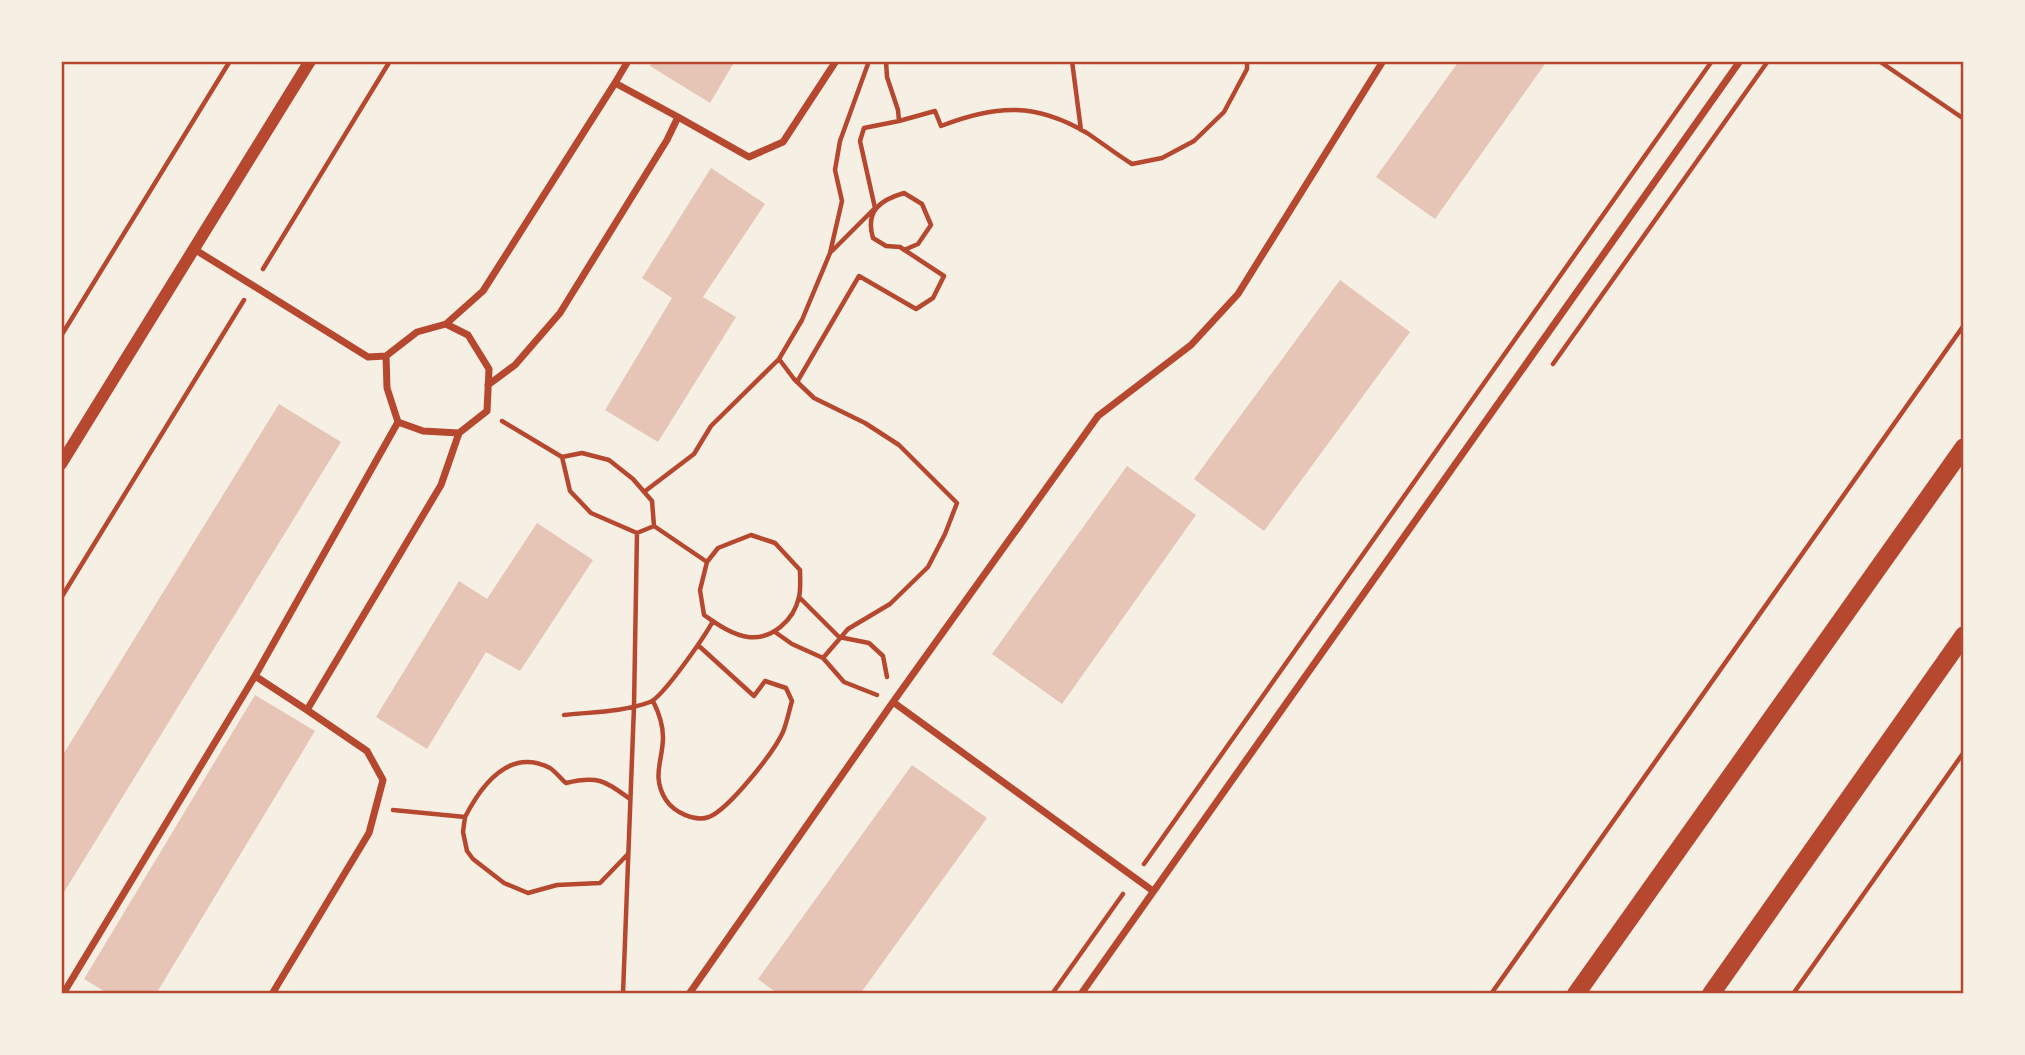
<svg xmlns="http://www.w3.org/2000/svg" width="2025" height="1055" viewBox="0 0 2025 1055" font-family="Literata,serif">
	<rect width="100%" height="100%" fill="#f6efe4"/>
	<path fill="#e6c5b7" d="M 653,61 L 735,61 L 710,103 L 650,66 Z
		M 1459,61 L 1547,61 L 1435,219 L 1376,177 Z
		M 711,168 L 765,204 L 703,297 L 736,317 L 658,442 L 605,410 L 672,298 L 642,278 Z
		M 1340,280 L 1410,332 L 1264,531 L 1194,479 Z
		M 279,404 L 341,442 L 61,897 L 61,758 Z
		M 1127,466 L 1196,515 L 1062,704 L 992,654 Z
		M 537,523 L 593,560 L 520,671 L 486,652 L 427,749 L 376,717 L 459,581 L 487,599 Z
		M 255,695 L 315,731 L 156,994 L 109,994 L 84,979 Z
		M 912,765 L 987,818 L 860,994 L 778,994 L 758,979 Z"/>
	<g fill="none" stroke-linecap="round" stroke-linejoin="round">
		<path stroke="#b5482f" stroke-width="4.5" d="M 1072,61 L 1081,130
			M 1879,61 L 1964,119
			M 899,121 L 935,111 L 941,126 C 995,105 1035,102 1087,133 C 1102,143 1116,154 1132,164 L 1162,158 L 1194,141 L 1224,112 L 1247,69 L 1247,61
			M 832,251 L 875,208 L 860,141 L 864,128 L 899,121 L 898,110 L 887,77 L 886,61
			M 263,269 L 390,61
			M 61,336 L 230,61
			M 779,359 L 802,320 L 830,253 L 842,201 L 835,170 L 840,141 L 869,61
			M 1553,364 L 1768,61
			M 797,382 L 859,276 L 916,309 L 933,298 L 944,276 L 900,247 L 886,246 L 873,238 C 865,211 880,200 904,193 L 922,204 L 931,225 L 918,244 L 904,250
			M 502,421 L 562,457 L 570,491 L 591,513 L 637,533 L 654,526 L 707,562 L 700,590 L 704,615 C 717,624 732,635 748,637 C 772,640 794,620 799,597 C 801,589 800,578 800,570 L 775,543 L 751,535 L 718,548 L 707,562
			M 562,457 L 582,453 L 609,460 L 633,479 L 652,501 L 654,526
			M 644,492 L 694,454 L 711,426 L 779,359 L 794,379 L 814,398 L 865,423 L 899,445 L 957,503 L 945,534 L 928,567 L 890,604 L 848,629 L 823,658
			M 799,597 L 839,637 L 869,643 L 883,656 L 887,677
			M 61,598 L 244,300
			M 775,632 L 792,644 L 823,658 L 844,682 L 877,695
			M 653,701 C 659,713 663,724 663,737 C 663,761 651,776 666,800 C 674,812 694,822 709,817 C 729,809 774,752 783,732 C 787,722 789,711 792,701 L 786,688 L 765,681 L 754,696 L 699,646
			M 564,715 C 591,712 624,712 650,702 C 663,697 705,636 713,621
			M 393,810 L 465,817 C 481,786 509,747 550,768 C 556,772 561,779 566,783 C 598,775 605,781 630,799
			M 465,817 L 463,832 L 467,851 L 473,859 L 504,883 L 528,893 L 557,885 L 600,883 L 628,854
			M 1144,864 L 1712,61
			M 623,994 L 634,706 L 637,533
			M 1052,994 L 1123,894
			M 1491,994 L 1964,325
			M 1793,994 L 1964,752"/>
		<path stroke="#b5482f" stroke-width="7" d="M 615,83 L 628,61
			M 194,249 L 368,357 L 386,356 L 417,332 L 446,324 L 468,335 L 489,369 L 487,411 L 459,433 L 423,431 L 398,422 L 387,388 L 386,356
			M 446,324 L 483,291 L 615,83 L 678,117
			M 488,385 L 515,365 L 560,313 L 667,140 L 678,117 L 749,157 L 783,142 L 836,61
			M 398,422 L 255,676 L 307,710 L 441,485 L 459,433
			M 893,702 L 1153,891
			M 63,994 L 255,676
			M 272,994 L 369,833 L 383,780 L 367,751 L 307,710
			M 689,994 L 893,702 L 1098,416 L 1191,345 L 1238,294 L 1383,61
			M 1081,994 L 1740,61"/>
		<path stroke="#b5482f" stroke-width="12" d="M 61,464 L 310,61"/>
		<path stroke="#b5482f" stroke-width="18" d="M 1576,994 L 1964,447
			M 1711,994 L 1964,635"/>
	</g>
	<rect width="2025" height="1055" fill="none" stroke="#f6efe4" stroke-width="126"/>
	<rect x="63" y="63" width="1899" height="929" fill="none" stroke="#b5482f" stroke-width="2.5"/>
</svg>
